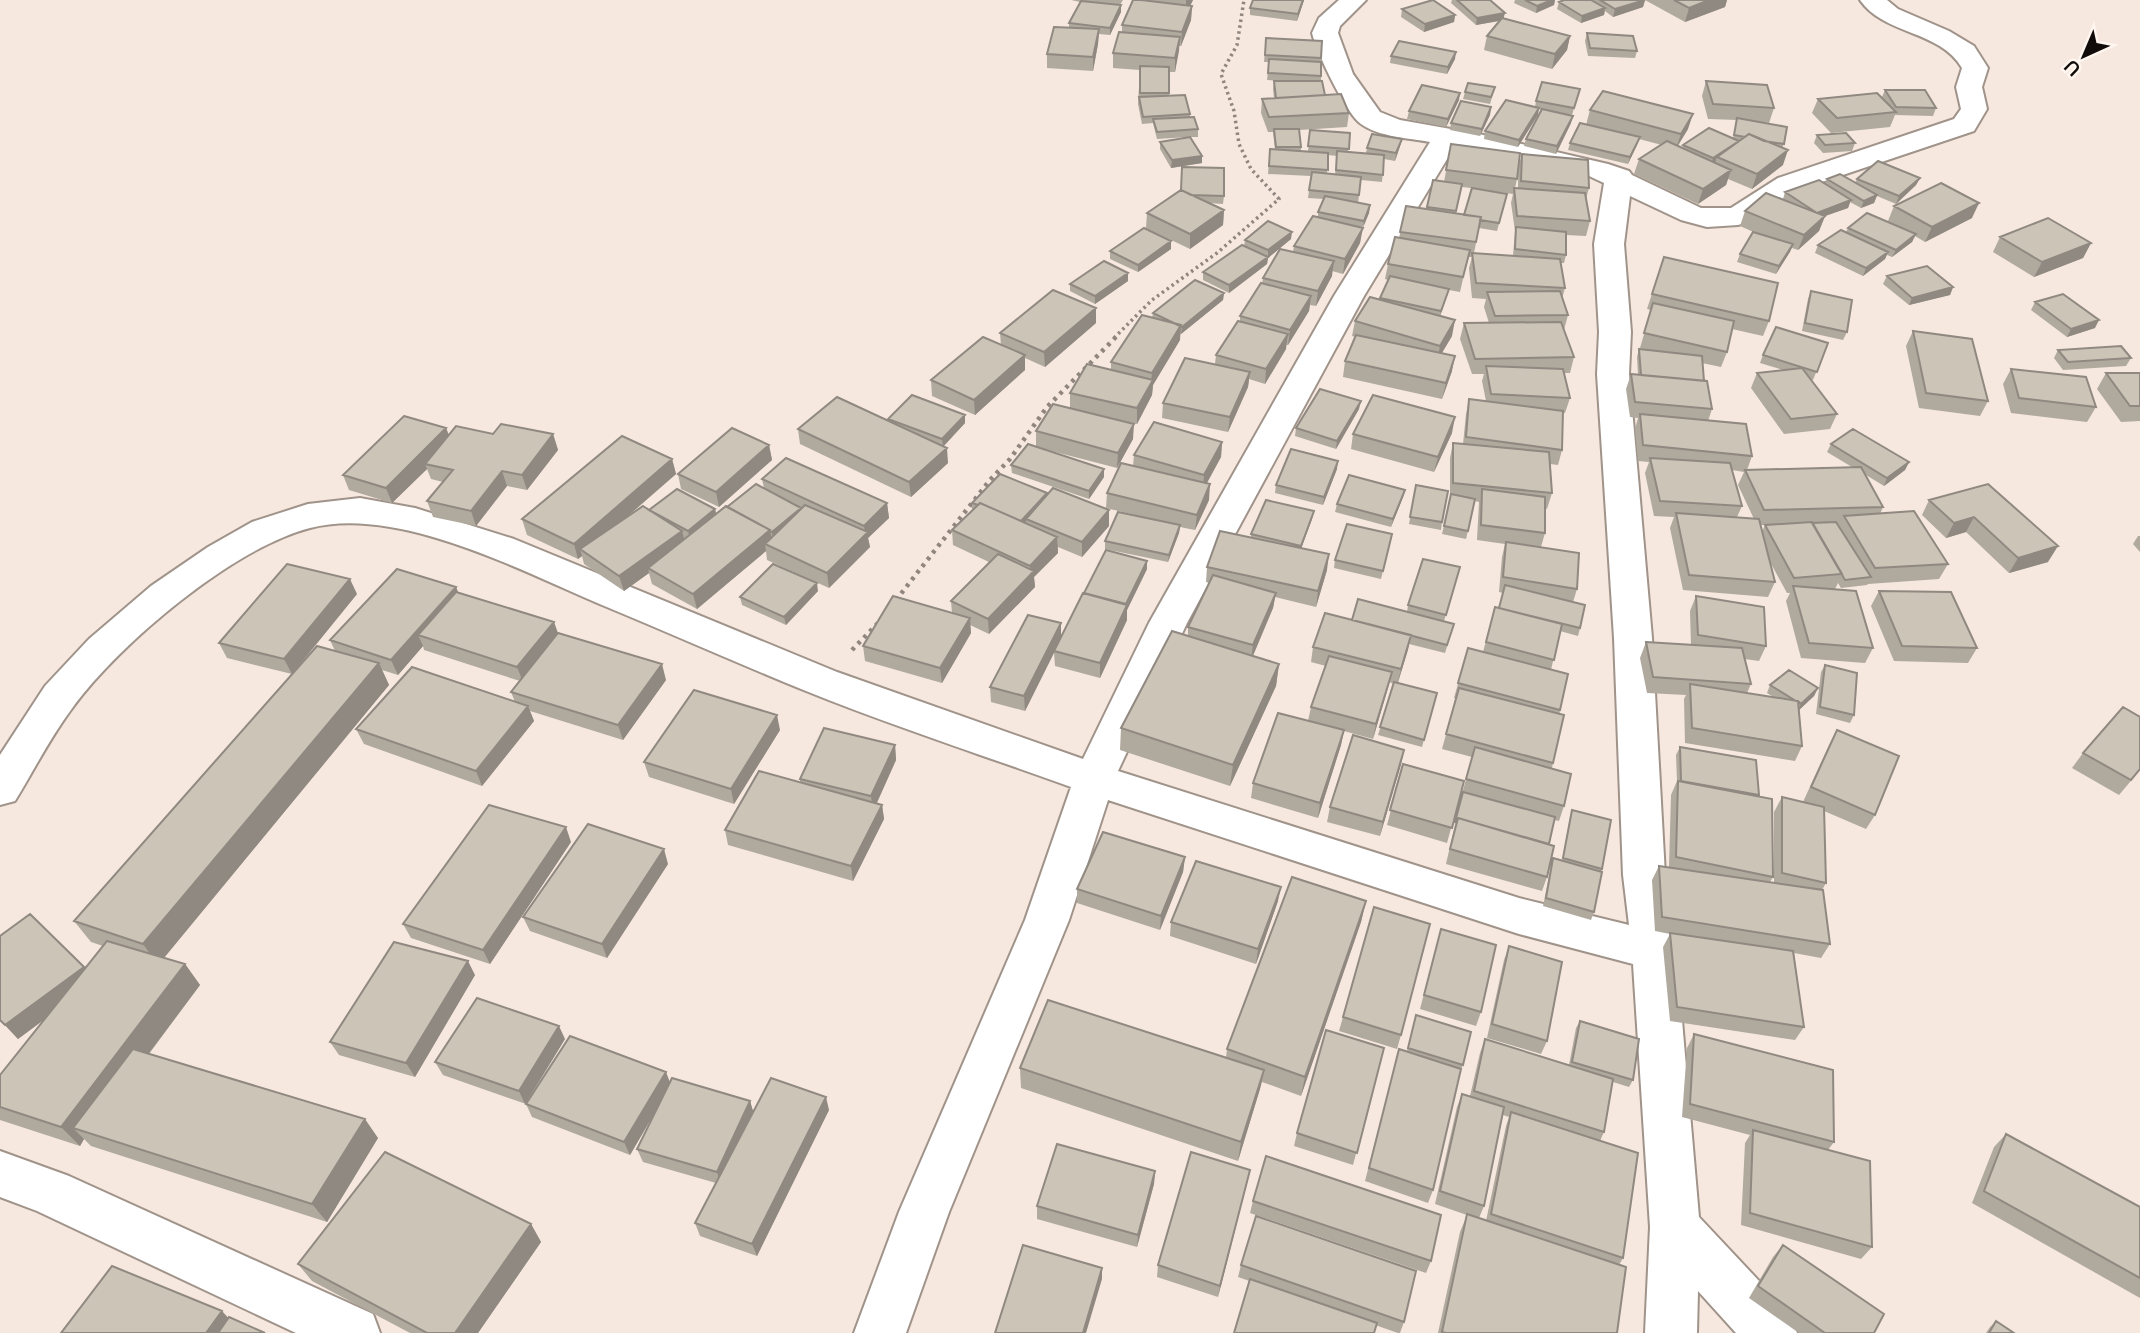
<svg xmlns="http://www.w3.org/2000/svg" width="2140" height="1333" viewBox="0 0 2140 1333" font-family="'Nunito Sans',sans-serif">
	<rect width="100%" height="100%" fill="#f6e8de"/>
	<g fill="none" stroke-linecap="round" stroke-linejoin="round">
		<defs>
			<path id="minor" d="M 1339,0 L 1366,0 L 1340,26 L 1338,33 L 1353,74 L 1380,112 L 1400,120 L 1479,134 L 1608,164 L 1629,171 L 1632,175 L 1701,208 L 1731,208 L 1778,178 L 1954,119 L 1961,109 L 1956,87 L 1962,68 C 1940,30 1884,35 1860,0 L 1887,0 L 1898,9 L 1949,31 L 1974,46 L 1988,68 L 1982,87 L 1987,109 L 1974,131 L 1798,190 L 1748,222 L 1738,225 L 1707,227 L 1681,220 L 1630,196 L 1624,244 L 1631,332 L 1629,374 L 1652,638 L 1665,875 L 1676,951 L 1699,1217 L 1790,1314 L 1797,1333 L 1736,1333 L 1698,1291 L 1697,1333 L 1645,1333 L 1650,1227 L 1633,964 L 1519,934 L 1108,800 L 1069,920 L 949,1212 L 906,1333 L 854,1333 L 899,1212 L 1025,920 L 1071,787 C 983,755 892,726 806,691 C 737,663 670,633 602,605 C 522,571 397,505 310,528 C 233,548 120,643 73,707 C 51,736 34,770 15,801 L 0,805 L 0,755 L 45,686 L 89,639 L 151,586 L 208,547 L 252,522 L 308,504 L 360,498 L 415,508 L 514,539 L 837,672 L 1083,759 L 1149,623 L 1334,296 L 1430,142 C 1409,138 1379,137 1361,124 C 1345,112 1317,53 1312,33 L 1319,18 ZM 1455,146 L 1589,176 L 1604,183 L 1594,244 L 1599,332 L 1597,374 L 1614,638 L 1623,875 L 1629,925 L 1519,898 L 1118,771 L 1187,623 L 1364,296 Z
				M 0,1151 L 69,1176 L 373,1314 L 380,1333 L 296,1333 L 37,1211 L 0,1197 Z"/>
		</defs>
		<use href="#minor" stroke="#a0938a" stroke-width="4"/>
		<path stroke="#90867f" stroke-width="3.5" stroke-dasharray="2.5 3.5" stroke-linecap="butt" d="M 1114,338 L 1152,300 L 1217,253 L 1279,199 L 1251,169 L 1239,144 L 1234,111 L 1221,74 L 1237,45 L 1244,0"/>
		<path stroke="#90867f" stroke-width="4.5" stroke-dasharray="3.5 5" stroke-linecap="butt" d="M 896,600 L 990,480 L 1010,459 L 1047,407 L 1116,337
			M 852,650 L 880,621"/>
		<use href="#minor" fill="#fff" fill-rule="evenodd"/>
	</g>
	<path fill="#b0a99e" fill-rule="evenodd" d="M 1071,0 L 1123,0 L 1120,5 L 1121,12 L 1110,35 L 1099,34 L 1098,44 L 1093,71 L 1047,68 L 1047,54 L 1069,28 L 1069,23 L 1080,2 Z
		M 1133,0 L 1193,0 L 1190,6 L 1192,6 L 1191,20 L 1181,46 L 1179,46 L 1175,72 L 1169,72 L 1169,96 L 1190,114 L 1190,117 L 1198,129 L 1198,137 L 1190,137 L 1202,156 L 1202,163 L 1171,168 L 1160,149 L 1160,142 L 1187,137 L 1157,139 L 1153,123 L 1142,124 L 1138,104 L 1140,70 L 1113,68 L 1113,53 L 1122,33 L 1122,25 Z
		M 1253,0 L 1304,0 L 1297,21 L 1250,15 L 1250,8 Z
		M 1452,0 L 1490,0 L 1503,19 L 1570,36 L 1567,50 L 1552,69 L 1484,50 L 1487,36 L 1500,21 L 1476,25 L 1451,3 Z
		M 1515,0 L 1555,0 L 1554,5 L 1536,13 L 1514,3 Z
		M 1564,0 L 1727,0 L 1725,7 L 1685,22 L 1645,0 L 1643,7 L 1613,17 L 1605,11 L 1604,15 L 1581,23 L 1557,9 L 1559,2 Z
		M 1402,9 L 1455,15 L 1454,22 L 1424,32 L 1401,17 Z
		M 1587,33 L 1637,51 L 1635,58 L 1588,56 L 1585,41 Z
		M 1266,38 L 1322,41 L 1321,81 L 1325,95 L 1349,113 L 1347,127 L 1299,130 L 1301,147 L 1301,151 L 1308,152 L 1310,130 L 1350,133 L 1348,152 L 1366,153 L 1367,148 L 1402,139 L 1400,146 L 1395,161 L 1384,159 L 1382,182 L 1361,180 L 1358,203 L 1370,205 L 1369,213 L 1362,228 L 1360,243 L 1343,274 L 1332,271 L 1332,276 L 1316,306 L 1310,305 L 1309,311 L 1288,345 L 1286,345 L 1286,349 L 1265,384 L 1249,379 L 1248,387 L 1228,432 L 1162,418 L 1163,403 L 1215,364 L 1216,355 L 1240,321 L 1240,316 L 1262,284 L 1263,278 L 1293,252 L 1294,246 L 1318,217 L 1318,212 L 1324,199 L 1308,198 L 1311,176 L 1268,174 L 1270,149 L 1275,150 L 1273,132 L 1268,132 L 1261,113 L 1262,99 L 1274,98 L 1273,89 L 1274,81 L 1286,81 L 1267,80 L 1269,62 L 1264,62 ZM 1328,155 L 1337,156 L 1335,175 L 1327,174 Z
		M 1391,56 L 1455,59 L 1447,74 L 1390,63 Z
		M 1706,81 L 1774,108 L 1769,123 L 1762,122 L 1784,144 L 1782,148 L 1783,165 L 1752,189 L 1728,179 L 1726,185 L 1698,204 L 1634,174 L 1639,159 L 1662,145 L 1639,139 L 1628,164 L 1568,150 L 1570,143 L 1586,125 L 1590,110 L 1688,129 L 1678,146 L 1682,148 L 1683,145 L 1733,138 L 1737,120 L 1708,119 L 1702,96 Z
		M 1495,87 L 1490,104 L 1463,99 L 1465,92 Z
		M 1580,89 L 1572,115 L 1559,113 L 1571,123 L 1556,154 L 1524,146 L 1526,139 L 1541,110 L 1539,109 L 1518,147 L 1484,139 L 1485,131 L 1535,107 L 1536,101 Z
		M 1885,90 L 1936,108 L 1933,116 L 1895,115 L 1890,127 L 1831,133 L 1812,113 L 1818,99 L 1884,100 L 1882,97 Z
		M 1459,100 L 1446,127 L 1407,119 L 1409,111 Z
		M 1491,107 L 1490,115 L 1480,136 L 1450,130 L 1451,123 Z
		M 1817,135 L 1855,143 L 1852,151 L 1823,153 L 1814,143 Z
		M 1451,144 L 1517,179 L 1515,188 L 1518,188 L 1518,168 L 1522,154 L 1589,188 L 1586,199 L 1590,221 L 1586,236 L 1566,235 L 1566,255 L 1564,263 L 1561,263 L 1565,288 L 1562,299 L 1568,315 L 1564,330 L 1574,357 L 1570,373 L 1564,373 L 1570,398 L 1565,413 L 1563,413 L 1562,450 L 1558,465 L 1550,464 L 1552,493 L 1547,509 L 1545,508 L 1545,533 L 1541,547 L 1577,589 L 1573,602 L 1580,628 L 1578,636 L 1560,631 L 1551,670 L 1560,710 L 1553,763 L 1552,768 L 1564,806 L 1559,821 L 1554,820 L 1549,844 L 1547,877 L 1542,891 L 1446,864 L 1462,794 L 1472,757 L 1442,749 L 1456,698 L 1454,698 L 1468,648 L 1483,652 L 1495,607 L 1499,608 L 1503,593 L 1499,592 L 1502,557 L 1505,544 L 1477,540 L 1479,502 L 1475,501 L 1466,539 L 1442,534 L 1450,499 L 1450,458 L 1453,443 L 1463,444 L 1466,414 L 1469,399 L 1486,401 L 1482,381 L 1484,374 L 1472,374 L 1460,339 L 1464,323 L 1489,323 L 1484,307 L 1486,299 L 1472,298 L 1469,268 L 1472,257 L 1468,257 L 1460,292 L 1449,290 L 1440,316 L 1452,336 L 1442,353 L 1452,371 L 1442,399 L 1343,377 L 1345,361 L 1355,337 L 1352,336 L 1355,321 L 1380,299 L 1388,280 L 1385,279 L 1388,264 L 1399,238 L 1406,206 L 1426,209 L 1433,180 L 1444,182 ZM 1462,187 L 1471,188 L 1464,215 L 1456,213 ZM 1490,191 L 1513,194 L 1511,203 L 1515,231 L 1513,256 L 1474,253 L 1479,228 L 1497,231 L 1507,194 Z
		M 1920,178 L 1916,185 L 1896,204 L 1877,196 L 1874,203 L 1861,208 L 1850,202 L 1848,208 L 1825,216 L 1819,231 L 1798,250 L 1792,248 L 1776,274 L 1737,262 L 1740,254 L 1758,234 L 1740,226 L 1745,211 L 1783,199 L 1785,192 L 1825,184 L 1827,179 L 1855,183 L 1857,179 Z
		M 1181,191 L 1224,196 L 1223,204 L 1210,203 L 1224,210 L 1223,225 L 1190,249 L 1146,228 L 1147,213 Z
		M 1894,206 L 1972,218 L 1925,242 L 1915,236 L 1912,242 L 1892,257 L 1887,255 L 1885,259 L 1863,276 L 1815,253 L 1818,245 L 1846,232 L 1848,228 L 1896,226 L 1888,221 Z
		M 2000,237 L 2091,243 L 2083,258 L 2034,277 L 1993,252 Z
		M 1291,239 L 1268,258 L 1267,264 L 1229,293 L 1203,280 L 1203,272 L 1244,246 L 1245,240 Z
		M 1171,241 L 1171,249 L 1138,272 L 1110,259 L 1110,251 Z
		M 1664,257 L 1769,321 L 1763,336 L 1732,329 L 1727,352 L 1721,367 L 1702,363 L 1704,381 L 1712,409 L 1708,421 L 1752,456 L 1747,470 L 1852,467 L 1827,452 L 1831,444 L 1909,462 L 1905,470 L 1884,486 L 1866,475 L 1883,507 L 1880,514 L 1948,564 L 1939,579 L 1868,584 L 1867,585 L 1841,588 L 1838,583 L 1835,589 L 1873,648 L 1865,663 L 1801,658 L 1786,601 L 1790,593 L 1787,593 L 1769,560 L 1775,582 L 1768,597 L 1683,590 L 1670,528 L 1674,517 L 1654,516 L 1645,473 L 1649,462 L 1638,461 L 1635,429 L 1638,418 L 1630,417 L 1626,389 L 1631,374 L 1638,375 L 1637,357 L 1639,349 L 1645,350 L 1640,348 L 1651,310 L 1647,309 ZM 1732,470 L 1744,472 L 1738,485 L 1754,519 L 1737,517 L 1742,506 ZM 1760,525 L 1765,525 L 1762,532 Z
		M 1887,276 L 1953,287 L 1950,295 L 1909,305 L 1883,284 Z
		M 1128,281 L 1095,304 L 1070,291 L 1070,284 Z
		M 1811,291 L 1847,332 L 1843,340 L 1802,331 L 1808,299 Z
		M 1224,293 L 1223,300 L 1181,334 L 1180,334 L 1180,340 L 1153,385 L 1152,395 L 1137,424 L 1070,408 L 1070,393 L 1111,370 L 1111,362 L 1152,318 L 1153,313 Z
		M 2035,302 L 2095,328 L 2067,337 L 2031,310 Z
		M 1096,323 L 1045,367 L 1025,358 L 1025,370 L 975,415 L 932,396 L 931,380 L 1001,345 L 1000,333 Z
		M 1913,331 L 1988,401 L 1980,416 L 1919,408 L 1906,346 Z
		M 1828,343 L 1813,380 L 1810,379 L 1837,414 L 1830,429 L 1784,434 L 1751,388 L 1757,373 L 1783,370 L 1760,363 L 1763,355 Z
		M 2058,350 L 2131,358 L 2126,366 L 2063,370 L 2054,358 Z
		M 2011,369 L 2096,407 L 2087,422 L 2011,413 L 2003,384 Z
		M 2106,373 L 2140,373 L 2140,421 L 2121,422 L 2097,389 Z
		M 1359,409 L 1336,449 L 1295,436 L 1296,428 Z
		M 965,415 L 965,423 L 943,446 L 948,463 L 911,497 L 800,444 L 798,429 L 889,421 L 888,419 Z
		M 446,428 L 449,435 L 553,434 L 558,450 L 527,490 L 507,486 L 476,526 L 433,517 L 427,501 L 443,482 L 431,479 L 427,469 L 392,503 L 349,490 L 343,475 Z
		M 1036,431 L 1133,439 L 1117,468 L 1036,447 Z
		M 1452,433 L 1434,472 L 1351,449 L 1353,434 Z
		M 1222,442 L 1221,457 L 1207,483 L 1209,500 L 1195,530 L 1180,527 L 1179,533 L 1168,562 L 1105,549 L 1105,541 L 1139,516 L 1106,508 L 1107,493 L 1133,466 L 1134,455 Z
		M 769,445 L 772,460 L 719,507 L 681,489 L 678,474 Z
		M 672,459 L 676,474 L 627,517 L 649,510 L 715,509 L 716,514 L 727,507 L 764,488 L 762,479 L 887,503 L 889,518 L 868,538 L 870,547 L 829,588 L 767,560 L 766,551 L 697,609 L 652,584 L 649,573 L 624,591 L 584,564 L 582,556 L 578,559 L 527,535 L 522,519 Z
		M 1011,465 L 1104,477 L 1089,499 L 1012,473 Z
		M 1337,469 L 1323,505 L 1275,493 L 1276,485 Z
		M 1988,484 L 2048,562 L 2009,573 L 1966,532 L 1946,538 L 1922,515 L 1929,500 Z
		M 1416,485 L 1442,522 L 1441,530 L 1409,524 Z
		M 1405,490 L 1403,497 L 1391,527 L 1335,512 L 1337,504 Z
		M 1047,495 L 1109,526 L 1082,557 L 1058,547 L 1058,553 L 1034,577 L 1035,587 L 989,634 L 970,625 L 971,633 L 942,683 L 865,661 L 863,646 L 952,613 L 951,601 L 989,562 L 953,545 L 952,530 L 972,510 L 972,503 Z
		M 1312,519 L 1301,548 L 1327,570 L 1316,607 L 1275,597 L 1273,608 L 1253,656 L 1279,664 L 1276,686 L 1230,786 L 1120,750 L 1121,728 L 1188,636 L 1188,627 L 1209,583 L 1206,582 L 1207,567 L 1251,537 L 1251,534 Z
		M 1392,534 L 1381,579 L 1334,568 L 1335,560 Z
		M 2138,536 L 2140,536 L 2140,552 L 2133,544 Z
		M 1460,567 L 1444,621 L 1454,624 L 1445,653 L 1409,644 L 1398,683 L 1437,693 L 1422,747 L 1378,735 L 1394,684 L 1389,682 L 1373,739 L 1344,731 L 1341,745 L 1318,818 L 1251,798 L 1253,783 L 1308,721 L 1311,707 L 1326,666 L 1311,662 L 1313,647 L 1352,620 L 1407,612 L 1408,605 Z
		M 1147,569 L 1127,610 L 1127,620 L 1100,678 L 1055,666 L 1054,652 L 1025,711 L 991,702 L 990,687 L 1061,623 L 1061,637 Z
		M 456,587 L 458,592 L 554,622 L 558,633 L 666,680 L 623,740 L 530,711 L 534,721 L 482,786 L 364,744 L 356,729 L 515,702 L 511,692 L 520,681 L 424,650 L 423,646 L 398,675 L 382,670 L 389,685 L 164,958 L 185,964 L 200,985 L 149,1054 L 378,1138 L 327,1222 L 91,1146 L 84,1139 L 80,1146 L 0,1120 L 0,1075 L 45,1019 L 18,1039 L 0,1020 L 85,968 L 103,946 L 91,942 L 74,921 L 335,651 L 330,640 Z
		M 818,591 L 786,625 L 742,605 L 740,597 Z
		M 1879,591 L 1977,648 L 1968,663 L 1894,661 L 1871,606 Z
		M 357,594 L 292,674 L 227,658 L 219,643 Z
		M 1696,596 L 1766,646 L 1759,661 L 1745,659 L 1751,684 L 1747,693 L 1775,698 L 1767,693 L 1770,685 L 1818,688 L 1814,696 L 1799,710 L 1802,746 L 1795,761 L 1685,743 L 1684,699 L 1686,695 L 1647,693 L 1640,658 L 1646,642 L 1691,645 L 1690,611 Z
		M 1825,665 L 1854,715 L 1850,723 L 1816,714 L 1821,672 Z
		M 2140,717 L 2140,770 L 2119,795 L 2072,768 L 2083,753 Z
		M 780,730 L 734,804 L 649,777 L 644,762 Z
		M 1837,730 L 1875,815 L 1866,829 L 1824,811 L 1826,883 L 1822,890 L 1830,944 L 1821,958 L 1794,953 L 1804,1027 L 1795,1040 L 1670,1021 L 1663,947 L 1670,934 L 1655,931 L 1652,880 L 1659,866 L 1669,867 L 1671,795 L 1677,781 L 1676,755 L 1680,747 L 1759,795 L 1758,797 L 1773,877 L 1770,882 L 1774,883 L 1774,812 L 1782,797 L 1806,803 L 1803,802 L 1829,745 Z
		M 895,745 L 896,760 L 877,803 L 882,805 L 884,819 L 853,881 L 728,845 L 725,830 L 800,782 L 800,779 Z
		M 1404,750 L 1380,836 L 1327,822 L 1330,807 Z
		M 1403,764 L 1464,781 L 1447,843 L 1387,825 Z
		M 1572,810 L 1602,869 L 1594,912 L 1591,920 L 1543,906 L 1551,866 L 1553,858 L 1562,861 L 1570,817 Z
		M 571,842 L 490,964 L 411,938 L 403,924 Z
		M 1185,857 L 1183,872 L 1160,930 L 1077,903 L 1077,889 Z
		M 668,864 L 607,958 L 530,931 L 523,917 Z
		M 1278,901 L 1256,964 L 1170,936 L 1171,922 Z
		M 1366,901 L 1361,922 L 1301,1096 L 1262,1082 L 1238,1161 L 1021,1088 L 1020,1068 L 1226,1058 L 1227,1049 Z
		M 1441,929 L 1481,1012 L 1476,1026 L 1420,1009 Z
		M 1509,946 L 1547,1041 L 1541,1054 L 1487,1038 L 1504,960 Z
		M 475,975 L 415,1077 L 339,1055 L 330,1042 Z
		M 1416,1015 L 1463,1065 L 1460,1072 L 1433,1190 L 1428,1203 L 1365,1181 L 1399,1049 L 1407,1051 Z
		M 1343,1017 L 1401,1035 L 1397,1049 L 1339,1031 Z
		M 1580,1021 L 1633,1080 L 1629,1087 L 1613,1082 L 1604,1132 L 1600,1141 L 1623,1258 L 1619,1265 L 1617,1333 L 1438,1333 L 1460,1232 L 1467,1215 L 1435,1204 L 1457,1107 L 1462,1094 L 1470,1096 L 1480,1053 L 1485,1039 L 1569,1065 L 1576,1028 ZM 1503,1115 L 1509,1117 L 1506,1126 L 1486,1221 L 1479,1218 L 1484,1206 Z
		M 1694,1034 L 1834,1142 L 1828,1150 L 1872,1247 L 1861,1259 L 1741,1225 L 1745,1143 L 1750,1135 L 1682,1117 L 1687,1048 Z
		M 565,1039 L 527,1102 L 670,1082 L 750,1101 L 753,1112 L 829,1110 L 757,1256 L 700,1236 L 695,1223 L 716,1183 L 643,1162 L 637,1149 L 656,1110 L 630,1155 L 532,1117 L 526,1104 L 443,1075 L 435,1062 Z
		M 1384,1048 L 1353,1165 L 1294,1146 L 1297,1133 Z
		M 2006,1134 L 2140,1207 L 2140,1298 L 1972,1203 L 1994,1147 Z
		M 1250,1170 L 1218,1297 L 1157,1277 L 1158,1265 Z
		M 1155,1171 L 1154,1184 L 1137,1247 L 1037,1219 L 1037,1206 Z
		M 1253,1201 L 1431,1261 L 1426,1273 L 1250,1213 Z
		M 531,1224 L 541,1242 L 478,1333 L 410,1333 L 312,1281 L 298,1264 Z
		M 1783,1245 L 1874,1333 L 1799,1333 L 1749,1298 L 1773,1257 Z
		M 1241,1265 L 1404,1322 L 1400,1333 L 1398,1333 L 1238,1277 Z
		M 1996,1321 L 2014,1333 L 1986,1333 L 1990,1327 Z"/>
	<path fill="#908981" d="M 1186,0 L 1193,0 L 1186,14 Z
		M 1303,0 L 1304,0 L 1297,21 L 1298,14 Z
		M 1552,0 L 1555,0 L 1554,5 L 1536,13 L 1537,6 Z
		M 1645,0 L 1643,7 L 1613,17 L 1615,9 Z
		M 1709,0 L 1727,0 L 1725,7 L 1685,22 L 1689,8 Z
		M 1121,5 L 1121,12 L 1110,35 L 1110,28 Z
		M 1192,6 L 1191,20 L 1181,46 L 1182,32 Z
		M 1605,8 L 1604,15 L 1581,23 L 1582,16 Z
		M 1505,13 L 1503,20 L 1476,25 L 1477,18 Z
		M 1455,15 L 1454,22 L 1424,32 L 1425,24 Z
		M 1099,29 L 1098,44 L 1093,71 L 1093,57 Z
		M 1570,36 L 1567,50 L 1552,69 L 1555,54 Z
		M 1180,37 L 1179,51 L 1175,72 L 1175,58 Z
		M 1456,52 L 1455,59 L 1447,74 L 1448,67 Z
		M 1460,93 L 1459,100 L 1446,127 L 1448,119 Z
		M 1491,107 L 1490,115 L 1480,136 L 1482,129 Z
		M 1539,108 L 1538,115 L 1518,147 L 1519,140 Z
		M 1693,114 L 1688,129 L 1676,148 L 1681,134 Z
		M 1573,116 L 1571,123 L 1556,154 L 1557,146 Z
		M 1640,137 L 1637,145 L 1628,164 L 1630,157 Z
		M 1402,139 L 1400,146 L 1395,161 L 1396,153 Z
		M 1739,141 L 1717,157 L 1715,163 L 1711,166 L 1713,158 Z
		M 1788,150 L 1783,165 L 1752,189 L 1757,174 Z
		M 1202,156 L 1202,163 L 1171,168 L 1172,160 Z
		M 1731,170 L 1726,185 L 1698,204 L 1703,189 Z
		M 1920,178 L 1916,185 L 1896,204 L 1899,196 Z
		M 1877,195 L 1874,203 L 1861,208 L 1864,201 Z
		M 1851,200 L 1848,208 L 1825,216 L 1819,231 L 1798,250 L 1804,235 L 1817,213 Z
		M 1979,203 L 1972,218 L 1925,242 L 1932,227 Z
		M 1370,205 L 1369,213 L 1363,228 L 1364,221 Z
		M 1224,210 L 1223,225 L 1190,249 L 1190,234 Z
		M 1363,228 L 1360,243 L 1343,274 L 1345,259 Z
		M 1292,232 L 1291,239 L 1268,258 L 1267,264 L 1229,293 L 1229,285 L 1268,257 L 1268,250 Z
		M 1916,234 L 1912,242 L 1892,257 L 1896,250 Z
		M 1171,241 L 1171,249 L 1138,272 L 1138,265 Z
		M 2091,243 L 2083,258 L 2034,277 L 2042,262 Z
		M 1793,244 L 1790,252 L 1776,274 L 1779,266 Z
		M 1888,252 L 1885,259 L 1863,276 L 1866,268 Z
		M 1334,261 L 1332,276 L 1316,306 L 1318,291 Z
		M 1128,273 L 1128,281 L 1095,304 L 1095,296 Z
		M 1953,287 L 1950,295 L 1909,305 L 1912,298 Z
		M 1449,289 L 1447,296 L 1439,319 L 1441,311 Z
		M 1224,293 L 1223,300 L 1181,334 L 1182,327 Z
		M 1311,296 L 1309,311 L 1288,345 L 1290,330 Z
		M 1096,308 L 1096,323 L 1045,367 L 1044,352 Z
		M 1455,320 L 1452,336 L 1437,361 L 1440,346 Z
		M 2099,320 L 2095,328 L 2067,337 L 2071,329 Z
		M 1181,325 L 1180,340 L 1153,385 L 1152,395 L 1137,424 L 1137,408 L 1151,382 L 1152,373 Z
		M 1288,334 L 1286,349 L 1265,384 L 1266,369 Z
		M 1025,355 L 1025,370 L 975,415 L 974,400 Z
		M 1455,356 L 1452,371 L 1442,399 L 1446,383 Z
		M 1250,372 L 1248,387 L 1228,432 L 1230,417 Z
		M 1361,401 L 1359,409 L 1336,449 L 1337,441 Z
		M 965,415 L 965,423 L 943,447 L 942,439 Z
		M 1455,417 L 1452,433 L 1434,472 L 1438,457 Z
		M 1134,424 L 1133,439 L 1117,468 L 1118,453 Z
		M 446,428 L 452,444 L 425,464 L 427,469 L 392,503 L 386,488 Z
		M 553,434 L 558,450 L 527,490 L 522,475 Z
		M 1222,442 L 1221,457 L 1203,490 L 1204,475 Z
		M 769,445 L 772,460 L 719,507 L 716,492 Z
		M 947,448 L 948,463 L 911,497 L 909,482 Z
		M 672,459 L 676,474 L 585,553 L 580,549 L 582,556 L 578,559 L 574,544 Z
		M 1338,461 L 1337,469 L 1323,505 L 1324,497 Z
		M 1909,462 L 1905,470 L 1884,486 L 1887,478 Z
		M 1104,469 L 1104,477 L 1089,499 L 1089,491 Z
		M 502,471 L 507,486 L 476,526 L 471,511 Z
		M 1210,484 L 1209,500 L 1195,530 L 1197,515 Z
		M 1405,490 L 1403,497 L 1391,527 L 1393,519 Z
		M 1047,493 L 1047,501 L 1026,519 L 1026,524 L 1019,523 Z
		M 887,503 L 889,518 L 868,538 L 870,547 L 829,588 L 827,573 L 865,535 L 864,526 Z
		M 801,508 L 803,515 L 773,540 L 772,532 Z
		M 715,509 L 717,517 L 690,539 L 688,531 Z
		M 1109,510 L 1109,526 L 1082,557 L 1082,542 Z
		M 1314,511 L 1312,519 L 1299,554 L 1301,546 Z
		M 1974,517 L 1966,532 L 1946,538 L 1954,523 Z
		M 1180,525 L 1179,533 L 1168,562 L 1169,555 Z
		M 770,530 L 773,545 L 765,544 L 766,551 L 697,609 L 693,594 Z
		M 682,531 L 686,546 L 648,568 L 649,573 L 624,591 L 619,576 Z
		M 1057,537 L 1058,553 L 1034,577 L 1035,587 L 989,634 L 988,619 L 1030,576 L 1030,566 Z
		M 2058,546 L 2048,562 L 2009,573 L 2018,558 Z
		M 1329,554 L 1327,570 L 1316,607 L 1318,591 Z
		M 1147,561 L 1147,569 L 1127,610 L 1127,620 L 1100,678 L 1100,663 Z
		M 350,579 L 357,594 L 292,674 L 284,659 Z
		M 817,583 L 818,591 L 786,625 L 784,617 Z
		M 456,587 L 462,602 L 418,635 L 423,646 L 398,675 L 391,660 Z
		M 1276,593 L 1273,608 L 1251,660 L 1253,645 Z
		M 970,618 L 971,633 L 942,683 L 940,668 Z
		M 554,622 L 559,637 L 523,682 L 517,667 Z
		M 1061,623 L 1061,639 L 1025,711 L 1024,696 Z
		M 1411,635 L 1408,650 L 1397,685 L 1401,669 Z
		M 379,663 L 389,685 L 158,965 L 143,944 Z
		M 662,664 L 666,680 L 623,740 L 618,725 Z
		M 1279,664 L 1276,686 L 1230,786 L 1233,765 Z
		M 1392,672 L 1388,688 L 1373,739 L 1376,724 Z
		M 1818,688 L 1814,696 L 1797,712 L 1801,704 Z
		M 528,706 L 534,721 L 482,786 L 476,771 Z
		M 777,715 L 780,730 L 734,804 L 731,789 Z
		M 1344,730 L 1341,745 L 1318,818 L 1320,803 Z
		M 895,745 L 896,760 L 873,811 L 871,796 Z
		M 1404,750 L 1401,765 L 1380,836 L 1383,822 Z
		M 882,805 L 884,819 L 853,881 L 851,866 Z
		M 566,827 L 571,842 L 490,964 L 483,950 Z
		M 664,849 L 668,864 L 607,958 L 602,944 Z
		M 1185,857 L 1183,872 L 1160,930 L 1161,916 Z
		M 1281,887 L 1278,901 L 1256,964 L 1258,949 Z
		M 1366,901 L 1361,922 L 1301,1096 L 1305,1077 Z
		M 468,961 L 475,975 L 415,1077 L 406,1063 Z
		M 185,964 L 200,985 L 89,1133 L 73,1128 L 84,1139 L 80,1146 L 61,1127 Z
		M 84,967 L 96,981 L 18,1039 L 5,1025 Z
		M 559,1026 L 565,1039 L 525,1104 L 519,1091 Z
		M 1264,1070 L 1260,1089 L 1238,1161 L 1241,1142 Z
		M 666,1072 L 671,1085 L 630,1155 L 624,1142 Z
		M 826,1097 L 829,1110 L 757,1256 L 752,1244 Z
		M 750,1101 L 754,1114 L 721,1185 L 717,1172 Z
		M 365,1119 L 378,1138 L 327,1222 L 312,1204 Z
		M 1250,1170 L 1247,1183 L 1218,1297 L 1220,1286 Z
		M 1155,1171 L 1154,1184 L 1137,1247 L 1138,1235 Z
		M 531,1224 L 541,1242 L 478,1333 L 455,1333 Z
		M 1102,1268 L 1102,1279 L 1086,1333 L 1083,1333 Z
		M 222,1311 L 233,1323 L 226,1333 L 206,1333 Z"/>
	<path fill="#cdc4b8" stroke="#908981" stroke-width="2" d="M 1133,0 L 1141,0 L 1192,6 L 1182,32 L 1122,25 Z
		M 1253,0 L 1303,0 L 1298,14 L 1250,8 Z
		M 1433,0 L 1455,15 L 1425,24 L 1402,9 Z
		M 1457,0 L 1490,0 L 1505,13 L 1477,18 Z
		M 1525,0 L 1552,0 L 1537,6 Z
		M 1564,0 L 1591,0 L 1605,8 L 1582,16 L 1559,2 Z
		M 1600,0 L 1645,0 L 1615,9 Z
		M 1674,0 L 1709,0 L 1689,8 Z
		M 1081,1 L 1121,5 L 1110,28 L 1069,23 Z
		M 1502,18 L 1570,36 L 1555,54 L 1487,36 Z
		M 1054,27 L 1099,29 L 1093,57 L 1047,54 Z
		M 1119,32 L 1180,37 L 1175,58 L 1113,53 Z
		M 1587,33 L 1633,36 L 1637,51 L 1590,48 Z
		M 1266,38 L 1322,41 L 1321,58 L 1265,55 Z
		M 1399,41 L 1456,52 L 1448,67 L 1391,56 Z
		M 1269,59 L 1321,62 L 1321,76 L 1268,73 Z
		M 1140,66 L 1169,67 L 1169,93 L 1140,93 Z
		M 1274,81 L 1322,81 L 1325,95 L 1276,98 Z
		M 1706,81 L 1767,85 L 1774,108 L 1713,104 Z
		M 1542,82 L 1580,89 L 1574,108 L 1536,101 Z
		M 1468,83 L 1495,87 L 1491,97 L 1465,92 Z
		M 1422,85 L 1460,93 L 1448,119 L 1409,111 Z
		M 1885,90 L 1925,90 L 1936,108 L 1896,107 Z
		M 1603,91 L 1693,114 L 1681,134 L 1590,110 Z
		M 1877,93 L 1896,112 L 1837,118 L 1818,99 Z
		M 1341,94 L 1349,113 L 1269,117 L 1262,99 Z
		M 1185,95 L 1190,114 L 1143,117 L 1139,97 Z
		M 1506,100 L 1539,108 L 1519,140 L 1485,131 Z
		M 1461,101 L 1491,107 L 1482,129 L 1451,123 Z
		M 1542,109 L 1573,116 L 1557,146 L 1526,139 Z
		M 1194,117 L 1198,129 L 1157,132 L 1153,119 Z
		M 1737,118 L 1787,127 L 1784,144 L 1764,141 L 1749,134 L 1745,137 L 1734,135 Z
		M 1580,123 L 1640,137 L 1630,157 L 1570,143 Z
		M 1709,128 L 1739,141 L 1713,158 L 1683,145 Z
		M 1274,129 L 1299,129 L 1301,147 L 1276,147 Z
		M 1310,130 L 1350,133 L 1349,149 L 1308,146 Z
		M 1846,133 L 1855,143 L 1825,145 L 1817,135 Z
		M 1372,134 L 1402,139 L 1396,153 L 1367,148 Z
		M 1749,134 L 1788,150 L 1757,174 L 1717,157 Z
		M 1190,137 L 1202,156 L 1172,160 L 1160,142 Z
		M 1667,141 L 1731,170 L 1703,189 L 1639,159 Z
		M 1451,144 L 1520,153 L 1517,179 L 1446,170 Z
		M 1270,149 L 1328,153 L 1328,170 L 1269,166 Z
		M 1337,151 L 1384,155 L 1383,175 L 1336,170 Z
		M 1522,154 L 1588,160 L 1589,188 L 1521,181 Z
		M 1878,161 L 1920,178 L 1899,196 L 1857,179 Z
		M 1182,167 L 1224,168 L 1224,196 L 1191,195 L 1181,190 Z
		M 1312,172 L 1361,177 L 1359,195 L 1309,190 Z
		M 1840,174 L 1877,195 L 1864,201 L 1827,179 Z
		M 1433,180 L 1462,184 L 1456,211 L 1427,207 Z
		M 1819,180 L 1851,200 L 1817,213 L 1785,192 Z
		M 1941,183 L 1979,203 L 1932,227 L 1894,206 Z
		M 1472,188 L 1507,194 L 1499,223 L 1480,220 L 1481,217 L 1464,215 Z
		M 1514,188 L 1585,193 L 1590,221 L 1517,216 Z
		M 1181,190 L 1224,210 L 1190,234 L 1147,213 Z
		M 1766,193 L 1825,216 L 1804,235 L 1745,211 Z
		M 1325,196 L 1370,205 L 1364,221 L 1318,212 Z
		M 1406,206 L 1481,217 L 1476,242 L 1400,232 Z
		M 1867,213 L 1916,234 L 1896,250 L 1848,228 Z
		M 1313,216 L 1363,228 L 1345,259 L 1294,246 Z
		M 2048,218 L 2091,243 L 2042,262 L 2000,237 Z
		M 1268,221 L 1292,232 L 1268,250 L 1245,240 Z
		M 1516,227 L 1566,232 L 1566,255 L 1515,249 Z
		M 1144,228 L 1171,241 L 1138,265 L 1110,251 Z
		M 1841,230 L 1888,252 L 1866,268 L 1818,245 Z
		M 1753,232 L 1793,244 L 1779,266 L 1740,254 Z
		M 1395,237 L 1470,250 L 1463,277 L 1388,264 Z
		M 1242,245 L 1268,257 L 1229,285 L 1203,272 Z
		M 1280,249 L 1334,261 L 1318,291 L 1263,278 Z
		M 1472,253 L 1560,259 L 1565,288 L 1476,283 Z
		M 1664,257 L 1778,283 L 1769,321 L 1652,294 Z
		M 1104,261 L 1128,273 L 1095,296 L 1070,284 Z
		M 1927,266 L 1953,287 L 1912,298 L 1887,276 Z
		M 1390,276 L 1449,289 L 1441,311 L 1380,298 Z
		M 1195,280 L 1224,293 L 1182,327 L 1153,313 Z
		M 1261,283 L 1311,296 L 1290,330 L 1240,316 Z
		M 1053,290 L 1096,308 L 1044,352 L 1000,333 Z
		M 1560,291 L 1568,315 L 1495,316 L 1487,292 Z
		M 1811,291 L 1852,300 L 1847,332 L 1805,323 Z
		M 2063,294 L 2099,320 L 2071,329 L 2035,302 Z
		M 1370,297 L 1455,320 L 1440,346 L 1355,321 Z
		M 1653,303 L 1734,321 L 1727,352 L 1644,333 Z
		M 1142,315 L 1181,325 L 1152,373 L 1111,362 Z
		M 1238,321 L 1288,334 L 1266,369 L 1216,355 Z
		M 1561,322 L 1574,357 L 1475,359 L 1464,323 Z
		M 1776,327 L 1828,343 L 1817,372 L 1763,355 Z
		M 1913,331 L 1972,339 L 1988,401 L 1926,393 Z
		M 1356,335 L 1455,356 L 1446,383 L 1345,361 Z
		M 983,337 L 1025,355 L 974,400 L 931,380 Z
		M 2121,346 L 2131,358 L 2068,362 L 2058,350 Z
		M 1639,349 L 1702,356 L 1704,381 L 1641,375 Z
		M 1185,358 L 1250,372 L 1230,417 L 1163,403 Z
		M 1087,364 L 1153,380 L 1137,408 L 1070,393 Z
		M 1486,366 L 1563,369 L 1570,398 L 1491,394 Z
		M 1802,368 L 1837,414 L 1791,419 L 1757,373 Z
		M 2011,369 L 2086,377 L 2096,407 L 2019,398 Z
		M 2106,373 L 2140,373 L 2140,406 L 2130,406 Z
		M 1631,374 L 1707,381 L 1712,409 L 1635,402 Z
		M 1320,389 L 1361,401 L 1337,441 L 1296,428 Z
		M 912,395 L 965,415 L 942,439 L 888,419 Z
		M 1373,395 L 1455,417 L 1438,457 L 1353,434 Z
		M 837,397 L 947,448 L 909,482 L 798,429 Z
		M 1469,399 L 1563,411 L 1562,450 L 1466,437 Z
		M 1053,404 L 1134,424 L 1118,453 L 1036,431 Z
		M 1640,414 L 1746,424 L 1752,456 L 1643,445 Z
		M 404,416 L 446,428 L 386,488 L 343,475 Z
		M 1154,422 L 1222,442 L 1204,475 L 1134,455 Z
		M 501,424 L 553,434 L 522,475 L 502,471 L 471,511 L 427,501 L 453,470 L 425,464 L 456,426 L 493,434 Z
		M 732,428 L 769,445 L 716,492 L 678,474 Z
		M 1853,429 L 1909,462 L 1887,478 L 1831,444 Z
		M 622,436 L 672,459 L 574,544 L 522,519 Z
		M 1453,443 L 1549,452 L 1552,493 L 1453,483 Z
		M 1028,444 L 1104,469 L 1089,491 L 1011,465 Z
		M 1291,449 L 1338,461 L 1324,497 L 1276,485 Z
		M 786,458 L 887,503 L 864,526 L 762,479 Z
		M 1650,458 L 1730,463 L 1742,506 L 1660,501 Z
		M 1121,463 L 1210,484 L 1197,515 L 1107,493 Z
		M 1861,467 L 1883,507 L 1764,510 L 1745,470 Z
		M 1000,474 L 1047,493 L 1021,521 L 980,503 L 978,505 L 972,503 Z
		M 1349,475 L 1405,490 L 1393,519 L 1337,504 Z
		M 756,484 L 801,508 L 772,532 L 770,531 L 770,530 L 727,507 Z
		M 1988,484 L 2058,546 L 2018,558 L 1974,517 L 1954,523 L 1929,500 Z
		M 1416,485 L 1448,491 L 1442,522 L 1410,517 Z
		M 1053,488 L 1109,510 L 1082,542 L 1026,519 Z
		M 677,489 L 715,509 L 688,531 L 649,510 Z
		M 1482,489 L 1545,497 L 1545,533 L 1481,525 Z
		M 1451,494 L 1475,499 L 1468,531 L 1444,526 Z
		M 1266,500 L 1314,511 L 1301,546 L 1251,534 Z
		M 980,503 L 1057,537 L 1030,566 L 952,530 Z
		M 805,505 L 868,532 L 827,573 L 765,544 Z
		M 643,506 L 682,531 L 619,576 L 580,549 Z
		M 726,506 L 770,530 L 693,594 L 648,568 Z
		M 1914,511 L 1948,564 L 1875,568 L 1844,516 Z
		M 1118,512 L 1180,525 L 1169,555 L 1105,541 Z
		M 1676,513 L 1759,519 L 1775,582 L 1689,575 Z
		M 1812,522 L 1842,574 L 1794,578 L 1765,525 Z
		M 1836,522 L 1871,577 L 1845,580 L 1812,523 Z
		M 1347,524 L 1392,534 L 1383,571 L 1335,560 Z
		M 1220,531 L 1329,554 L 1318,591 L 1207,567 Z
		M 1506,542 L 1579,553 L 1577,589 L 1503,577 Z
		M 1106,550 L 1147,561 L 1126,604 L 1084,593 Z
		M 998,554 L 1034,571 L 988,619 L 951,601 Z
		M 1423,559 L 1460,567 L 1446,615 L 1408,605 Z
		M 287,564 L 350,579 L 284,659 L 219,643 Z
		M 773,564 L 817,583 L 784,617 L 740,597 Z
		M 397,569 L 456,587 L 391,660 L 330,640 Z
		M 1213,575 L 1276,593 L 1253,645 L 1188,627 Z
		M 1505,585 L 1585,605 L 1580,628 L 1499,608 Z
		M 1793,586 L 1856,591 L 1873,648 L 1809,643 Z
		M 1879,591 L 1951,592 L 1977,648 L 1902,646 Z
		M 456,592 L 554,622 L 517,667 L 418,635 Z
		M 1083,593 L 1127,605 L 1100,663 L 1054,651 Z
		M 893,596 L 970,618 L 940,668 L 863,646 Z
		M 1696,596 L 1764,607 L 1766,646 L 1698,635 Z
		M 1358,599 L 1454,624 L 1447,645 L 1352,620 Z
		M 1495,607 L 1562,624 L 1554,660 L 1486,642 Z
		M 1325,613 L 1411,635 L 1401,669 L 1313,647 Z
		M 1028,615 L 1061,623 L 1024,696 L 990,687 Z
		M 1172,631 L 1279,664 L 1233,765 L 1121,728 Z
		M 558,633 L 662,664 L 618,725 L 511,692 Z
		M 1646,642 L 1742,648 L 1751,684 L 1653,677 Z
		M 317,646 L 379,663 L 143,944 L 74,921 Z
		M 1468,648 L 1568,674 L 1560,710 L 1458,683 Z
		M 1329,656 L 1392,672 L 1376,724 L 1311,707 Z
		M 1825,665 L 1857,673 L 1854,715 L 1820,707 Z
		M 412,667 L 528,706 L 476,771 L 356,729 Z
		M 1789,670 L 1818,688 L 1801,704 L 1798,701 L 1796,701 L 1770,685 Z
		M 1394,682 L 1437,693 L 1424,740 L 1380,727 Z
		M 1690,684 L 1798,701 L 1802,746 L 1692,728 Z
		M 1459,688 L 1564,715 L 1553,763 L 1446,734 Z
		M 694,690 L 777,715 L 731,789 L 644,762 Z
		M 2123,707 L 2140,717 L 2140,769 L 2131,780 L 2083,753 Z
		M 1278,713 L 1344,730 L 1320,803 L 1253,783 Z
		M 824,728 L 895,745 L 871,796 L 800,779 Z
		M 1837,730 L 1899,756 L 1875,815 L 1811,787 Z
		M 1353,735 L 1404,750 L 1383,822 L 1330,807 Z
		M 1475,747 L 1571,774 L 1564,806 L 1466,779 Z
		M 1680,747 L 1756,760 L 1759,795 L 1681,781 Z
		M 1403,764 L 1464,781 L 1452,828 L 1390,810 Z
		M 759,771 L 882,805 L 851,866 L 725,830 Z
		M 1678,781 L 1772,799 L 1773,877 L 1676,857 Z
		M 1463,792 L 1555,817 L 1549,844 L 1458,818 L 1457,822 L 1455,822 Z
		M 1782,797 L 1824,807 L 1826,883 L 1782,873 Z
		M 489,805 L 566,827 L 483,950 L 403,924 Z
		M 1572,810 L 1611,820 L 1602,869 L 1563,858 Z
		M 1458,818 L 1554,846 L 1547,877 L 1450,849 Z
		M 588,824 L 664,849 L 602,944 L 523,917 Z
		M 1103,832 L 1185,857 L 1161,916 L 1077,889 Z
		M 1553,858 L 1602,872 L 1594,912 L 1546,898 Z
		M 1196,861 L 1281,887 L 1258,949 L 1171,922 Z
		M 1659,866 L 1823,890 L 1830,944 L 1662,917 Z
		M 1292,877 L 1366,901 L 1305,1077 L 1227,1049 Z
		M 1374,907 L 1430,924 L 1401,1035 L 1343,1017 Z
		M 30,914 L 84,967 L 5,1025 L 0,1020 L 0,936 Z
		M 1441,929 L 1496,945 L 1481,1012 L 1424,995 Z
		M 1670,933 L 1793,951 L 1804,1027 L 1677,1007 Z
		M 107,941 L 185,964 L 61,1127 L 0,1107 L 0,1075 Z
		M 394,942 L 468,961 L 406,1063 L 330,1042 Z
		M 1509,946 L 1562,962 L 1547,1041 L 1492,1024 Z
		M 477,998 L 559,1026 L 519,1091 L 435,1062 Z
		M 1048,1000 L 1264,1070 L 1241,1142 L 1020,1068 Z
		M 1416,1015 L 1471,1032 L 1463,1065 L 1408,1048 Z
		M 1580,1021 L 1639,1039 L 1633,1080 L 1572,1062 Z
		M 1326,1030 L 1384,1048 L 1357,1153 L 1297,1133 Z
		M 1694,1034 L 1833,1070 L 1834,1142 L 1690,1104 Z
		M 570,1036 L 666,1072 L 624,1142 L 526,1104 Z
		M 1485,1039 L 1613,1079 L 1604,1132 L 1474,1091 Z
		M 133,1049 L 365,1119 L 312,1204 L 73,1128 Z
		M 1399,1049 L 1461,1069 L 1433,1190 L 1369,1168 Z
		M 672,1078 L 750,1101 L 717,1172 L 637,1149 Z
		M 771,1078 L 826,1097 L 752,1244 L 695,1223 Z
		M 1462,1094 L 1504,1107 L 1484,1206 L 1440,1191 Z
		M 1511,1112 L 1638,1153 L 1623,1258 L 1491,1214 Z
		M 1753,1130 L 1870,1161 L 1872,1247 L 1750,1213 Z
		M 2006,1134 L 2140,1207 L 2140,1278 L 1984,1191 Z
		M 1057,1144 L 1155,1171 L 1138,1235 L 1037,1206 Z
		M 385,1152 L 531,1224 L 455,1333 L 427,1333 L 298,1264 Z
		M 1191,1152 L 1250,1170 L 1220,1286 L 1158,1265 Z
		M 1266,1156 L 1441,1215 L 1431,1261 L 1253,1201 Z
		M 1467,1214 L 1626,1267 L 1617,1333 L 1446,1333 L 1442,1332 Z
		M 1256,1216 L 1416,1271 L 1404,1322 L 1241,1265 Z
		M 1023,1245 L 1102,1268 L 1083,1333 L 995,1333 Z
		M 1783,1245 L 1884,1314 L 1874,1333 L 1825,1333 L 1758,1286 Z
		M 112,1266 L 222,1311 L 206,1333 L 61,1333 Z
		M 1250,1279 L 1377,1323 L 1374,1333 L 1234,1333 Z
		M 229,1317 L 265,1333 L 218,1333 Z
		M 1996,1321 L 2014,1333 L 1989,1333 Z"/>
	<g transform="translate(2084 56) rotate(224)" stroke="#fff6f0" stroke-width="5" paint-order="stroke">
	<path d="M0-5L12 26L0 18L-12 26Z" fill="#110c09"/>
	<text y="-10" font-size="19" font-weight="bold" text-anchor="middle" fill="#110c09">U</text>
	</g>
</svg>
